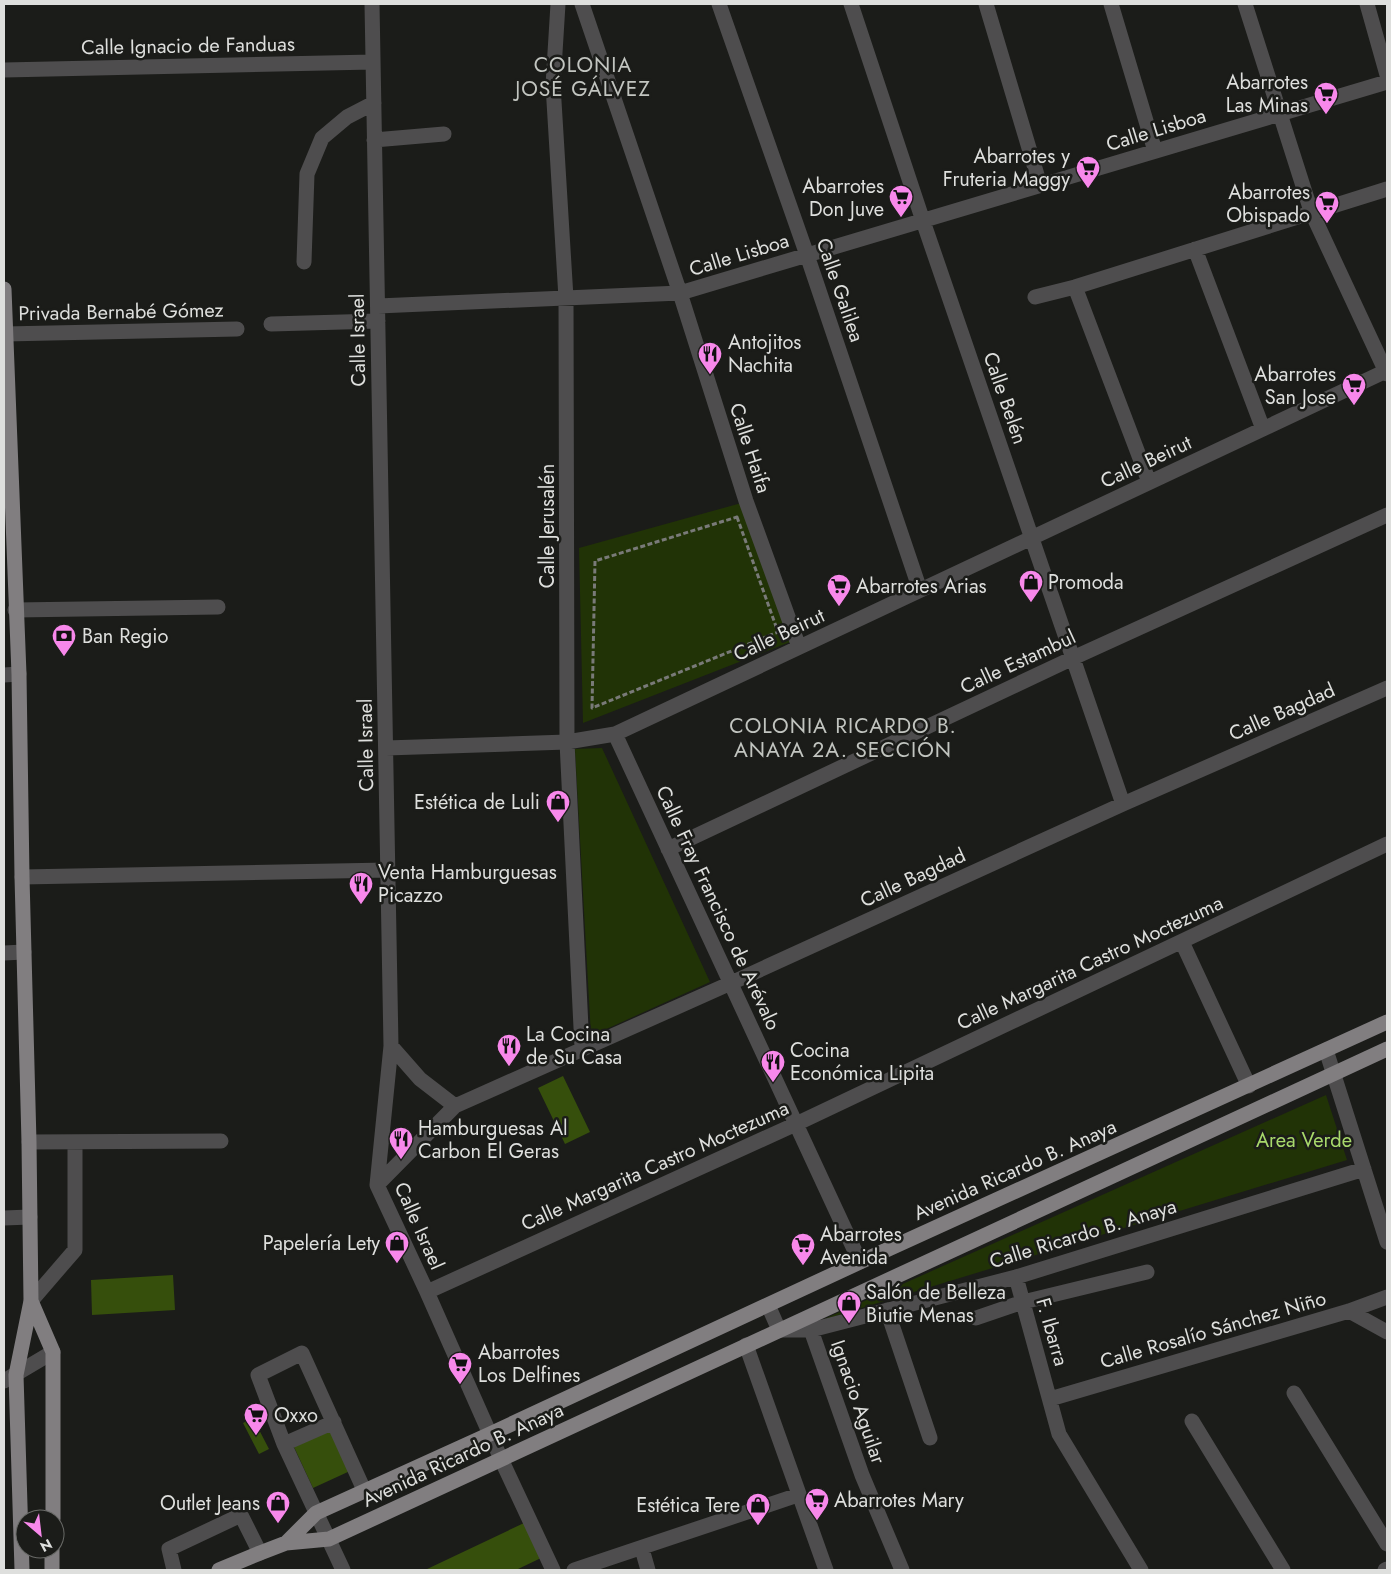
<svg xmlns="http://www.w3.org/2000/svg" width="1391" height="1574" viewBox="0 0 1391 1574" font-family="Jost,sans-serif">
	<rect width="100%" height="100%" fill="#1b1c19"/>
	<path fill="#213306" d="M 745,502 L 795,640 L 583,723 L 579,548 Z
		M 602,748 L 710,982 L 591,1036 L 575,749 Z
		M 1326,1095 L 1347,1160 L 822,1320 Z"/>
	<path fill="#364f0c" d="M 563,1076 L 590,1132 L 565,1144 L 538,1088 Z
		M 173,1275 L 175,1310 L 92,1315 L 91,1280 Z
		M 253,1418 L 269,1449 L 259,1454 L 243,1423 Z
		M 331,1430 L 350,1471 L 313,1488 L 294,1447 Z
		M 524,1523 L 541,1558 L 516,1570 L 425,1570 Z"/>
	<g fill="none" stroke-linecap="round" stroke-linejoin="round">
		<path stroke="#797a78" stroke-width="3" stroke-dasharray="5 2.5" stroke-linecap="butt" d="M 737,517 L 778,632 L 592,708 L 595,561 Z"/>
		<path stroke="#4e4d4e" stroke-width="15" d="M 372,4 L 391,1046 L 377,1185 L 427,1292 L 501,1459 L 553,1570
			M 558,4 L 553,85 L 566,298 L 567,742 L 582,1048
			M 582,4 L 680,293 L 746,501 L 799,647
			M 719,4 L 807,255 L 920,590
			M 851,4 L 923,221 L 1123,804
			M 986,4 L 1040,185
			M 1111,4 L 1155,151
			M 1245,4 L 1311,211 L 1387,374
			M 1367,4 L 1387,75
			M 4,70 L 373,62
			M 374,140 L 444,134
			M 1195,249 L 1263,429
			M 304,262 L 307,174 L 322,138 L 347,117 L 374,103
			M 1075,287 L 1149,482
			M 1035,297 L 1075,287 L 1387,189
			M 378,306 L 680,293 L 1387,82
			M 271,324 L 378,321
			M 5,334 L 237,329
			M 15,610 L 218,607
			M 4,675 L 19,674
			M 615,734 L 860,1262
			M 386,748 L 567,742 L 615,734 L 1386,371
			M 668,849 L 1073,658 L 1387,515
			M 22,877 L 388,870
			M 1182,942 L 1249,1086
			M 4,953 L 24,952
			M 391,1046 L 420,1079 L 455,1106
			M 1326,1050 L 1387,1242
			M 29,1142 L 221,1141
			M 377,1185 L 455,1106 L 731,983 L 1123,804 L 1387,688
			M 4,1218 L 30,1217
			M 1016,1277 L 1059,1434 L 1141,1570
			M 427,1292 L 796,1124 L 1387,844
			M 31,1301 L 75,1250 L 75,1142
			M 768,1305 L 779,1330 L 811,1330 L 1016,1277 L 1364,1169
			M 887,1310 L 930,1438
			M 1349,1311 L 1387,1332
			M 976,1318 L 1023,1302 L 1147,1272
			M 811,1330 L 862,1475 L 902,1570
			M 746,1345 L 826,1570
			M 4,1381 L 53,1352
			M 1294,1393 L 1387,1544
			M 1050,1399 L 1349,1311 L 1387,1297
			M 1192,1421 L 1283,1570
			M 284,1444 L 334,1422
			M 642,1549 L 648,1570
			M 174,1570 L 169,1549 L 241,1515 L 260,1553
			M 343,1570 L 284,1444 L 258,1375 L 302,1353 L 364,1490
			M 574,1570 L 798,1495
			M 1385,1570 L 1387,1569"/>
		<path stroke="#817e80" stroke-width="15" d="M 4,289 L 19,674 L 22,877 L 29,1142 L 31,1301 L 16,1375 L 22,1570
			M 31,1301 L 53,1352 L 53,1519
			M 286,1543 L 316,1513 L 490,1434 L 860,1262 L 1387,1022
			M 52,1570 L 52,1549
			M 219,1570 L 260,1553 L 286,1543 L 329,1539 L 1387,1049"/>
	</g>
	<defs>
		<symbol id="supermarket-pin" viewBox="-11 -11 22 30"><path d="M0 17L-7.5 6A9.5 9.5 0 1 1 7.5 6Z" fill="#f888eb" stroke="#1b1c19"/><path d="M-6-5.5h2.5l.6 2H6L4.5 2H-2.5L-4.4-4H-6ZM-1.5 3.2a1.3 1.3 0 1 0 .1 0ZM3 3.2a1.3 1.3 0 1 0 .1 0Z" fill="#111"/></symbol>
		<symbol id="restaurant-pin" viewBox="-11 -11 22 30"><path d="M0 17L-7.5 6A9.5 9.5 0 1 1 7.5 6Z" fill="#f888eb" stroke="#1b1c19"/><path d="M-5-6h1v4h1v-4h1v4h1v-4h1v5L-1.5 .5V6h-2V.5L-5-1ZM5-6V6H3V1.5H1.5Q1.5-4 5-6Z" fill="#111"/></symbol>
		<symbol id="shop-pin" viewBox="-11 -11 22 30"><path d="M0 17L-7.5 6A9.5 9.5 0 1 1 7.5 6Z" fill="#f888eb" stroke="#1b1c19"/><path d="M-5-2.5h2.3a2.7 3.5 0 0 1 5.4 0H5L5.5 6h-11ZM-1.5-2.5h3a1.5 2.3 0 0 0-3 0Z" fill="#111"/></symbol>
		<symbol id="bank-pin" viewBox="-11 -11 22 30"><path d="M0 17L-7.5 6A9.5 9.5 0 1 1 7.5 6Z" fill="#f888eb" stroke="#1b1c19"/><path d="M-6-4H6V4H-6ZM0-2.3a2.3 2.3 0 1 0 0 4.6a2.3 2.3 0 1 0 0-4.6Z" fill="#111"/></symbol>
	</defs>
	<g fill-rule="evenodd">
		<use href="#supermarket-pin" x="1312" y="80" width="28" height="38"/>
		<use href="#supermarket-pin" x="1074" y="154" width="28" height="38"/>
		<use href="#supermarket-pin" x="887" y="183" width="28" height="38"/>
		<use href="#supermarket-pin" x="1313" y="189" width="28" height="38"/>
		<use href="#restaurant-pin" x="696" y="340" width="28" height="38"/>
		<use href="#supermarket-pin" x="1340" y="371" width="28" height="38"/>
		<use href="#shop-pin" x="1017" y="568" width="28" height="38"/>
		<use href="#supermarket-pin" x="825" y="572" width="28" height="38"/>
		<use href="#bank-pin" x="50" y="622" width="28" height="38"/>
		<use href="#shop-pin" x="544" y="788" width="28" height="38"/>
		<use href="#restaurant-pin" x="347" y="870" width="28" height="38"/>
		<use href="#restaurant-pin" x="495" y="1032" width="28" height="38"/>
		<use href="#restaurant-pin" x="759" y="1048" width="28" height="38"/>
		<use href="#restaurant-pin" x="387" y="1125" width="28" height="38"/>
		<use href="#shop-pin" x="383" y="1229" width="28" height="38"/>
		<use href="#supermarket-pin" x="789" y="1231" width="28" height="38"/>
		<use href="#shop-pin" x="835" y="1289" width="28" height="38"/>
		<use href="#supermarket-pin" x="446" y="1350" width="28" height="38"/>
		<use href="#supermarket-pin" x="242" y="1401" width="28" height="38"/>
		<use href="#supermarket-pin" x="803" y="1486" width="28" height="38"/>
		<use href="#shop-pin" x="264" y="1489" width="28" height="38"/>
		<use href="#shop-pin" x="744" y="1491" width="28" height="38"/>
	</g>
	<g text-anchor="middle" dominant-baseline="central" stroke-width="5" stroke-linejoin="round" paint-order="stroke">
		<g font-size="20" fill="#dedfdd" stroke="#1b1c19">
			<text transform="translate(188 46) rotate(-1)">Calle Ignacio de Fanduas</text>
			<text transform="translate(1156 130) rotate(-17)">Calle Lisboa</text>
			<text transform="translate(739 255) rotate(-17)">Calle Lisboa</text>
			<text transform="translate(840 290) rotate(71)">Calle Galilea</text>
			<text transform="translate(121 312) rotate(-1)">Privada Bernabé Gómez</text>
			<text transform="translate(358 340) rotate(-91)">Calle Israel</text>
			<text transform="translate(1005 398) rotate(71)">Calle Belén</text>
			<text transform="translate(750 448) rotate(72)">Calle Haifa</text>
			<text transform="translate(1146 462) rotate(-25)">Calle Beirut</text>
			<text transform="translate(547 526) rotate(-90)">Calle Jerusalén</text>
			<text transform="translate(779 635) rotate(-25)">Calle Beirut</text>
			<text transform="translate(1018 662) rotate(-25)">Calle Estambul</text>
			<text transform="translate(1282 712) rotate(-24)">Calle Bagdad</text>
			<text transform="translate(366 745) rotate(-91)">Calle Israel</text>
			<text transform="translate(913 878) rotate(-25)">Calle Bagdad</text>
			<text transform="translate(718 908) rotate(65)">Calle Fray Francisco de Arévalo</text>
			<text transform="translate(1090 963) rotate(-25)">Calle Margarita Castro Moctezuma</text>
			<text transform="translate(655 1166) rotate(-24)">Calle Margarita Castro Moctezuma</text>
			<text transform="translate(1015 1170) rotate(-24)">Avenida Ricardo B. Anaya</text>
			<text transform="translate(419 1226) rotate(66)">Calle Israel</text>
			<text transform="translate(1083 1234) rotate(-17)">Calle Ricardo B. Anaya</text>
			<text transform="translate(1213 1330) rotate(-16)">Calle Rosalío Sánchez Niño</text>
			<text transform="translate(1052 1332) rotate(74)">F. Ibarra</text>
			<text transform="translate(858 1402) rotate(71)">Ignacio Aguilar</text>
			<text transform="translate(463 1455) rotate(-25)">Avenida Ricardo B. Anaya</text>
		</g>
		<g font-size="20" fill="#dedfdd" stroke="#1b1c19" text-anchor="start">
			<text x="1308" y="82" text-anchor="end">Abarrotes<tspan x="1308" dy="23">Las Minas</tspan></text>
			<text x="1070" y="156" text-anchor="end">Abarrotes y<tspan x="1070" dy="23">Fruteria Maggy</tspan></text>
			<text x="884" y="186" text-anchor="end">Abarrotes<tspan x="884" dy="23">Don Juve</tspan></text>
			<text x="1310" y="192" text-anchor="end">Abarrotes<tspan x="1310" dy="23">Obispado</tspan></text>
			<text x="728" y="342">Antojitos<tspan x="728" dy="23">Nachita</tspan></text>
			<text x="1336" y="374" text-anchor="end">Abarrotes<tspan x="1336" dy="23">San Jose</tspan></text>
			<text x="1048" y="582">Promoda</text>
			<text x="856" y="586">Abarrotes Arias</text>
			<text x="82" y="636">Ban Regio</text>
			<text x="540" y="802" text-anchor="end">Estética de Luli</text>
			<text x="378" y="872">Venta Hamburguesas<tspan x="378" dy="23">Picazzo</tspan></text>
			<text x="526" y="1034">La Cocina<tspan x="526" dy="23">de Su Casa</tspan></text>
			<text x="790" y="1050">Cocina<tspan x="790" dy="23">Económica Lipita</tspan></text>
			<text x="418" y="1128">Hamburguesas Al<tspan x="418" dy="23">Carbon El Geras</tspan></text>
			<text x="820" y="1234">Abarrotes<tspan x="820" dy="23">Avenida</tspan></text>
			<text x="380" y="1243" text-anchor="end">Papelería Lety</text>
			<text x="866" y="1292">Salón de Belleza<tspan x="866" dy="23">Biutie Menas</tspan></text>
			<text x="478" y="1352">Abarrotes<tspan x="478" dy="23">Los Delfines</tspan></text>
			<text x="274" y="1415">Oxxo</text>
			<text x="834" y="1500">Abarrotes Mary</text>
			<text x="260" y="1503" text-anchor="end">Outlet Jeans</text>
			<text x="740" y="1505" text-anchor="end">Estética Tere</text>
		</g>
		<g font-size="20" fill="#a8d96b" stroke="#1b1c19">
			<text x="1304" y="1140">Area Verde</text>
		</g>
		<g font-size="21" letter-spacing="1" fill="#c2c5c0" stroke="#1b1c19">
			<text x="583" y="65">COLONIA<tspan x="583" dy="24">JOSÉ GÁLVEZ</tspan></text>
			<text x="843" y="726">COLONIA RICARDO B.<tspan x="843" dy="24">ANAYA 2A. SECCIÓN</tspan></text>
		</g>
	</g>
	<rect width="1391" height="1574" fill="none" stroke="#dedfdd" stroke-width="10"/>
	<g transform="translate(40 1534) rotate(152)"><circle r="24" fill="#1b1c19" stroke="#696a67"/>
	<path d="M0-4L9 19L0 12L-9 19Z" fill="#f888eb"/>
	<text y="-8" font-size="14" font-weight="bold" text-anchor="middle" fill="#dedfdd">N</text>
	</g>
</svg>
